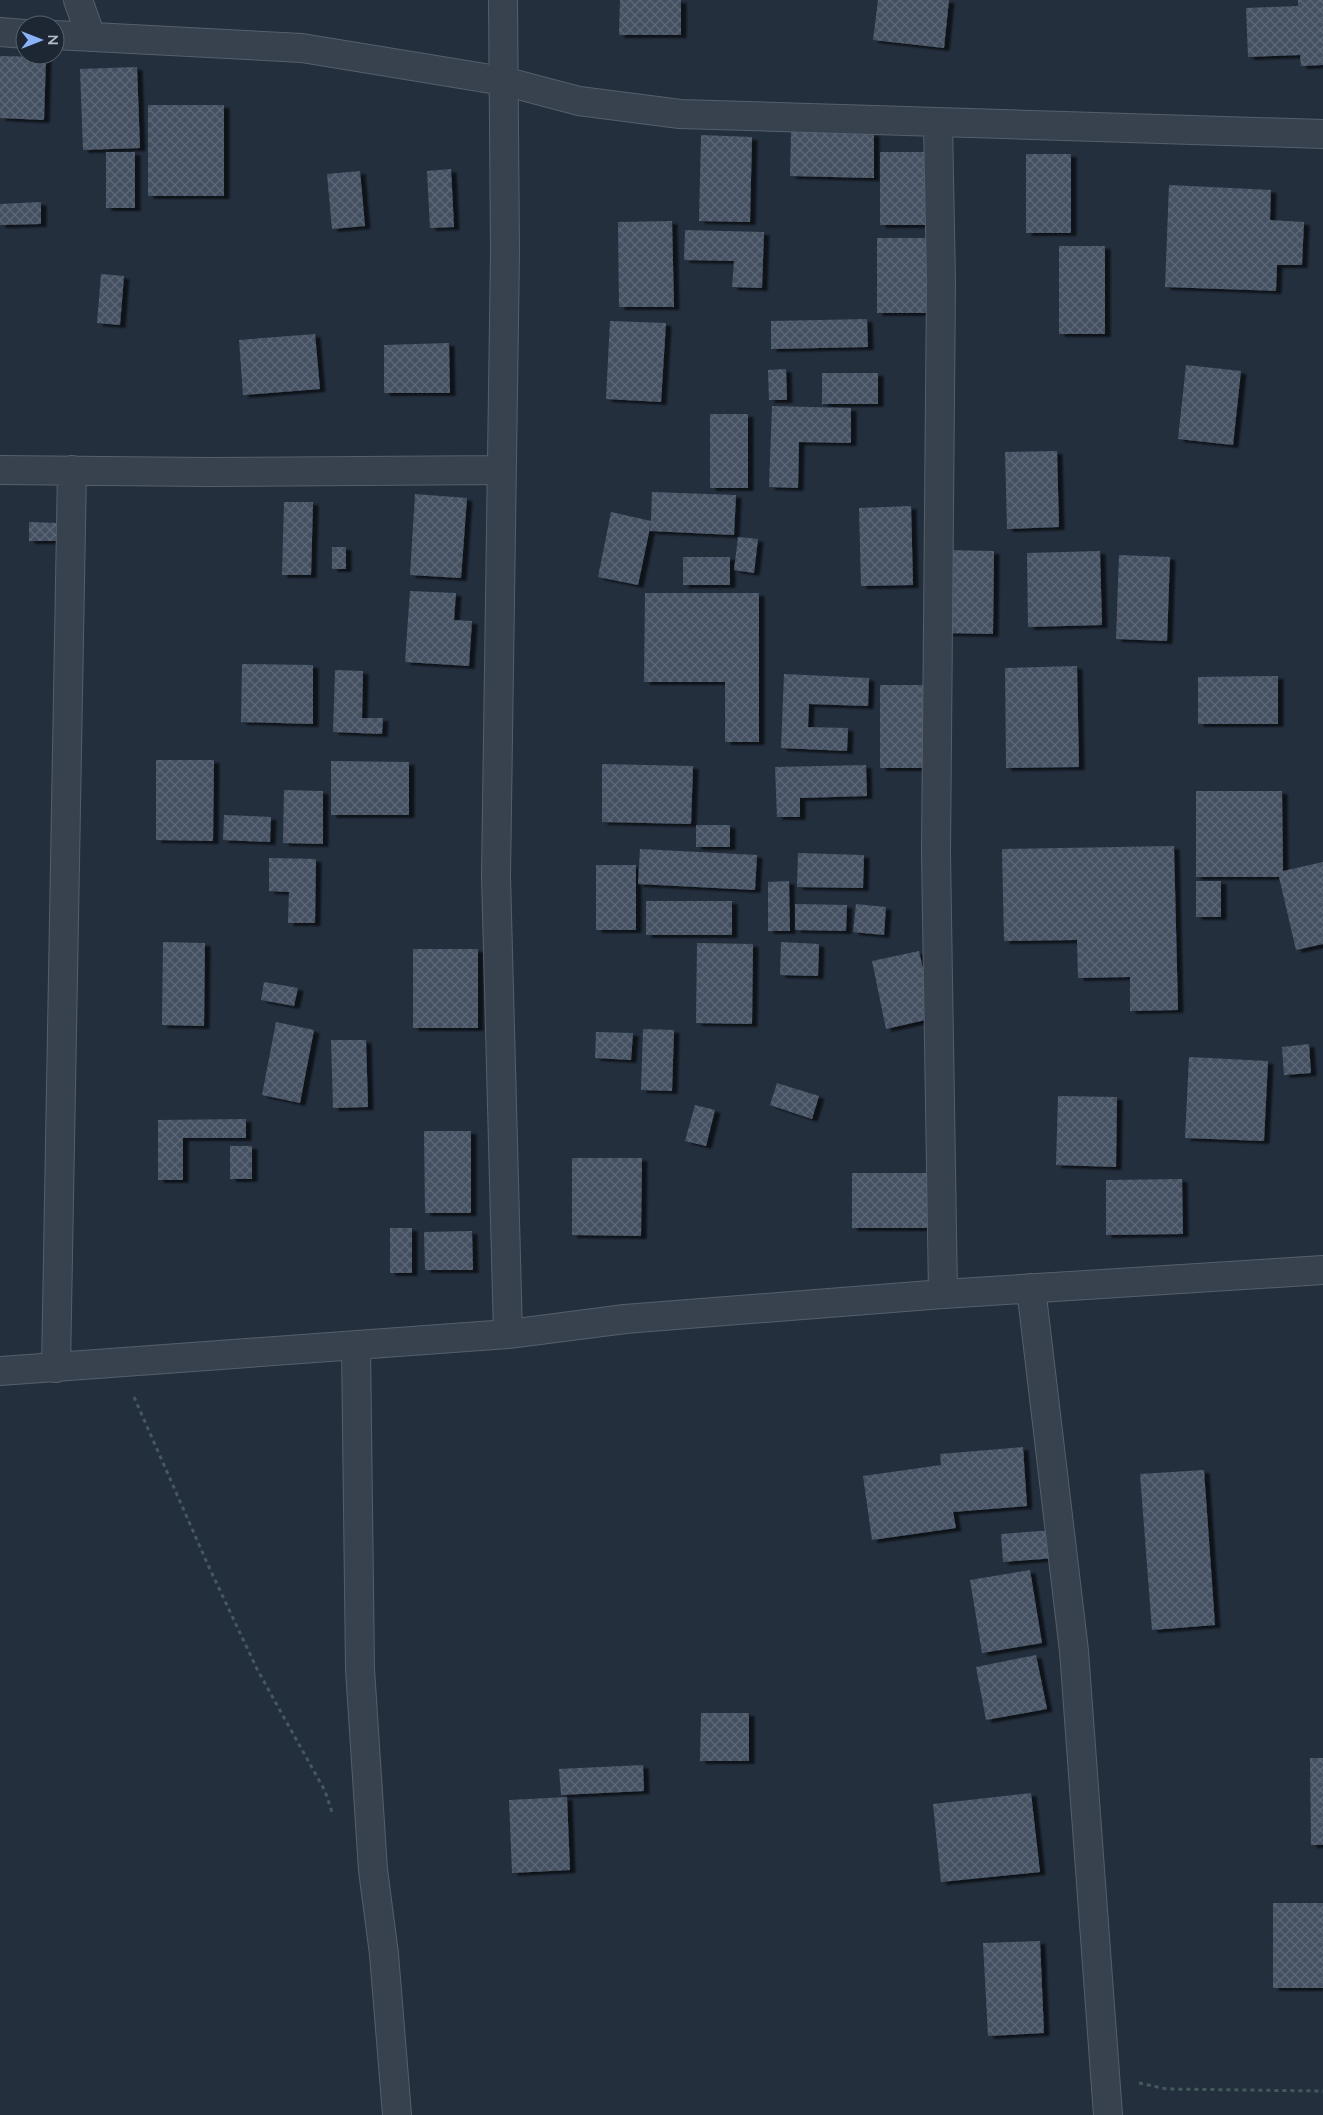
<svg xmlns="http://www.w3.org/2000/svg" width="1323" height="2115" viewBox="0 0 1323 2115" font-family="Lato,sans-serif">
	<defs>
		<pattern id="building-cross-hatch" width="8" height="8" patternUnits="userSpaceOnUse" patternTransform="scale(1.25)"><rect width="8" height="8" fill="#455162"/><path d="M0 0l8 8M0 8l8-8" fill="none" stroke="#5d6877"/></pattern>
		<filter id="shadow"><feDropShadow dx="5.5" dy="3" stdDeviation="1" flood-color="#0009"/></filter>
	</defs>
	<rect width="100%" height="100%" fill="#242f3e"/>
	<path fill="url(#building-cross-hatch)" filter="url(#shadow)" d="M 620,0 L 681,0 L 681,35 L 619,35 Z
		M 878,0 L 949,0 L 944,48 L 873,40 Z
		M 1298,0 L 1323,0 L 1323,65 L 1301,66 L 1300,55 L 1248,57 L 1246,8 L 1298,6 Z
		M 0,56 L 46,57 L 44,120 L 0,118 Z
		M 137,67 L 140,148 L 83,150 L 80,69 Z
		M 148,105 L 224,105 L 224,196 L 148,196 Z
		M 791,132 L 874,133 L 874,178 L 790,176 Z
		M 701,135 L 752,137 L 750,222 L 699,221 Z
		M 106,152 L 135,152 L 135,208 L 106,208 Z
		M 880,152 L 925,152 L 925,225 L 880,225 Z
		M 1026,154 L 1071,154 L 1071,233 L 1026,233 Z
		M 451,169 L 454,227 L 430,228 L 427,171 Z
		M 360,171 L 365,226 L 332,229 L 327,174 Z
		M 1169,185 L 1271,190 L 1270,220 L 1304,222 L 1302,265 L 1277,265 L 1276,291 L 1165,287 Z
		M 41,202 L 41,224 L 0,225 L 0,204 Z
		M 672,221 L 674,307 L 619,307 L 618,222 Z
		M 685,230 L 764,232 L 762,288 L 732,287 L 734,261 L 684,260 Z
		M 877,238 L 927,238 L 927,313 L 877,313 Z
		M 1059,246 L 1105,246 L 1105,334 L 1059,334 Z
		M 101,274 L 124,276 L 120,325 L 97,323 Z
		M 867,319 L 868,347 L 771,349 L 771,321 Z
		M 610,321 L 666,323 L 661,402 L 606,399 Z
		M 315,334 L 320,389 L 243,395 L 239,340 Z
		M 449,343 L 450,393 L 384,393 L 384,345 Z
		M 1186,365 L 1241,371 L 1233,445 L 1178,439 Z
		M 786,369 L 787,400 L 769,400 L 768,370 Z
		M 822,373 L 878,373 L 878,404 L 822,404 Z
		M 772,406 L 851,408 L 851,443 L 799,442 L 798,488 L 769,487 Z
		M 710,414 L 748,414 L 748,488 L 710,488 Z
		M 1057,451 L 1059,527 L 1007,529 L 1005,452 Z
		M 652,492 L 736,495 L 734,535 L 650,531 L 651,523 L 638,585 L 598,577 L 611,512 L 651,521 Z
		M 415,494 L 467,498 L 461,578 L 410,575 Z
		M 284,502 L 313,502 L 311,575 L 282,575 Z
		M 911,506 L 913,585 L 861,586 L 859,508 Z
		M 29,522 L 58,523 L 57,541 L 29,541 Z
		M 738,537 L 758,539 L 754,573 L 734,570 Z
		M 332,547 L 346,547 L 346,569 L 332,569 Z
		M 945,550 L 994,551 L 993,634 L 944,633 Z
		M 1100,551 L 1102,625 L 1028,627 L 1027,553 Z
		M 1119,555 L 1170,557 L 1167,641 L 1116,639 Z
		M 683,557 L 730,557 L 730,585 L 683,585 Z
		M 410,591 L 456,593 L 454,620 L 472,621 L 469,666 L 405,662 Z
		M 645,593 L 759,593 L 759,742 L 725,742 L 725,682 L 644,682 Z
		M 242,664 L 313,665 L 313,724 L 241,722 Z
		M 1077,666 L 1079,767 L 1006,768 L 1005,668 Z
		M 335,670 L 363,671 L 362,718 L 383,718 L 382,734 L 333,732 Z
		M 784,674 L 869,678 L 868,706 L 809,704 L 808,727 L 848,728 L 847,751 L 781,748 Z
		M 1278,676 L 1278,724 L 1198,724 L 1198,677 Z
		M 880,685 L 932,685 L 932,768 L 880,768 Z
		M 156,760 L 214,760 L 213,841 L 156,840 Z
		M 331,761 L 409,762 L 409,815 L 331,815 Z
		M 602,764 L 693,766 L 691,824 L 602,822 Z
		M 866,765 L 867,796 L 800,798 L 800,817 L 777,817 L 775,767 Z
		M 284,790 L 323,791 L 323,844 L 283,843 Z
		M 1196,791 L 1282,791 L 1283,871 L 1323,862 L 1323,944 L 1296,950 L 1279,877 L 1196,877 Z
		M 224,815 L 271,817 L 270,842 L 223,840 Z
		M 696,825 L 730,825 L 730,847 L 696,847 Z
		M 1174,846 L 1178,1010 L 1130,1011 L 1130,977 L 1078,978 L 1077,940 L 1004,941 L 1002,849 Z
		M 640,849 L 757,855 L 755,890 L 638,884 Z
		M 798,853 L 864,855 L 863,888 L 797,887 Z
		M 269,858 L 316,859 L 315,923 L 288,923 L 289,892 L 269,891 Z
		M 596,865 L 636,865 L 636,930 L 596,930 Z
		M 789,881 L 790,931 L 768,931 L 768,882 Z
		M 1196,881 L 1221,881 L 1221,917 L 1196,917 Z
		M 646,901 L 732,901 L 732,935 L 646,935 Z
		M 795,904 L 847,905 L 846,931 L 795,930 Z
		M 856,904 L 886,907 L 884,935 L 853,932 Z
		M 163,942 L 205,943 L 204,1026 L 162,1025 Z
		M 781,942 L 819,944 L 818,976 L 780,975 Z
		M 697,943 L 753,944 L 752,1024 L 696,1023 Z
		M 413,949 L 478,949 L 478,1028 L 413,1028 Z
		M 919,951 L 934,1018 L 886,1029 L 872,961 Z
		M 264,982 L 298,988 L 294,1006 L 261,1000 Z
		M 276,1022 L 314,1030 L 300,1103 L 262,1095 Z
		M 643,1029 L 674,1030 L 672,1091 L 641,1090 Z
		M 596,1032 L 633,1033 L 631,1060 L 595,1058 Z
		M 331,1040 L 366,1040 L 368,1107 L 333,1108 Z
		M 1309,1044 L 1311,1073 L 1284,1075 L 1282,1047 Z
		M 1189,1057 L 1268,1061 L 1264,1141 L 1185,1138 Z
		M 777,1083 L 819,1096 L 812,1119 L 770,1105 Z
		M 1058,1096 L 1117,1097 L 1116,1167 L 1056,1165 Z
		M 695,1105 L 715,1110 L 706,1146 L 685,1141 Z
		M 246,1119 L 246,1138 L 183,1138 L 183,1180 L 158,1180 L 158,1120 Z
		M 424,1131 L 471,1131 L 471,1213 L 425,1213 Z
		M 230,1146 L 252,1146 L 252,1179 L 230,1179 Z
		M 572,1158 L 642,1158 L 641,1236 L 572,1235 Z
		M 852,1173 L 933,1173 L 933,1228 L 852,1228 Z
		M 1182,1179 L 1183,1234 L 1106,1235 L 1106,1180 Z
		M 390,1228 L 412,1228 L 412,1273 L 390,1273 Z
		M 472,1231 L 473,1270 L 425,1270 L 424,1232 Z
		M 1023,1447 L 1027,1506 L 953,1512 L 956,1528 L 872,1540 L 863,1476 L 941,1465 L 940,1454 Z
		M 1204,1470 L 1215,1625 L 1152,1630 L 1140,1474 Z
		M 1054,1530 L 1056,1558 L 1003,1562 L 1001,1534 Z
		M 1030,1570 L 1042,1643 L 982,1653 L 970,1580 Z
		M 1036,1655 L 1047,1709 L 986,1720 L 976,1667 Z
		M 701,1713 L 749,1713 L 749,1761 L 700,1761 Z
		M 1310,1758 L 1323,1758 L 1323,1845 L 1311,1845 Z
		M 643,1765 L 644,1791 L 561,1795 L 559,1769 Z
		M 1031,1793 L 1040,1872 L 941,1882 L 933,1804 Z
		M 567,1797 L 570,1870 L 512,1873 L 509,1800 Z
		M 1273,1903 L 1323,1903 L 1323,1988 L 1273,1988 Z
		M 1040,1941 L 1044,2033 L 988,2036 L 983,1943 Z"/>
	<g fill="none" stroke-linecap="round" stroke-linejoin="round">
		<defs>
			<path id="minor" d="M 78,0 L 91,37
				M 503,0 L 505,252 L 496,876 L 508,1334
				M 0,32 L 25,34
				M 55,35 L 302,48 L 503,81 L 579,101 L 680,114 L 1323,134
				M 938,123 L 941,283 L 936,853 L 943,1294
				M 0,470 L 208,472 L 501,470
				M 1031,1288 L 1074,1651 L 1108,2115
				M 356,1346 L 360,1669 L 373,1870 L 384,1954 L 397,2115
				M 56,1368 L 72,470
				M 0,1371 L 508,1334 L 625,1319 L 943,1294 L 1323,1270"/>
		</defs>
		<use href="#minor" stroke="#565f6c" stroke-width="30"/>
		<path stroke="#44595c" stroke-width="3" stroke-dasharray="4 4" stroke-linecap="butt" d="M 134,1397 L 208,1565 L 257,1669 L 325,1791 L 332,1812
			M 1139,2083 L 1167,2089 L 1323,2091"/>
		<use href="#minor" stroke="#38414e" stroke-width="28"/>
	</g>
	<g transform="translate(40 40) rotate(90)"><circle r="24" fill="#1d2633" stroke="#59626f"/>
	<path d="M0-4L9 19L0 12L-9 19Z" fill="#8ab4f8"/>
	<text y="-8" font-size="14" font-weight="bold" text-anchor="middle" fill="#b4bcc9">N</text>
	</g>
</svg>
